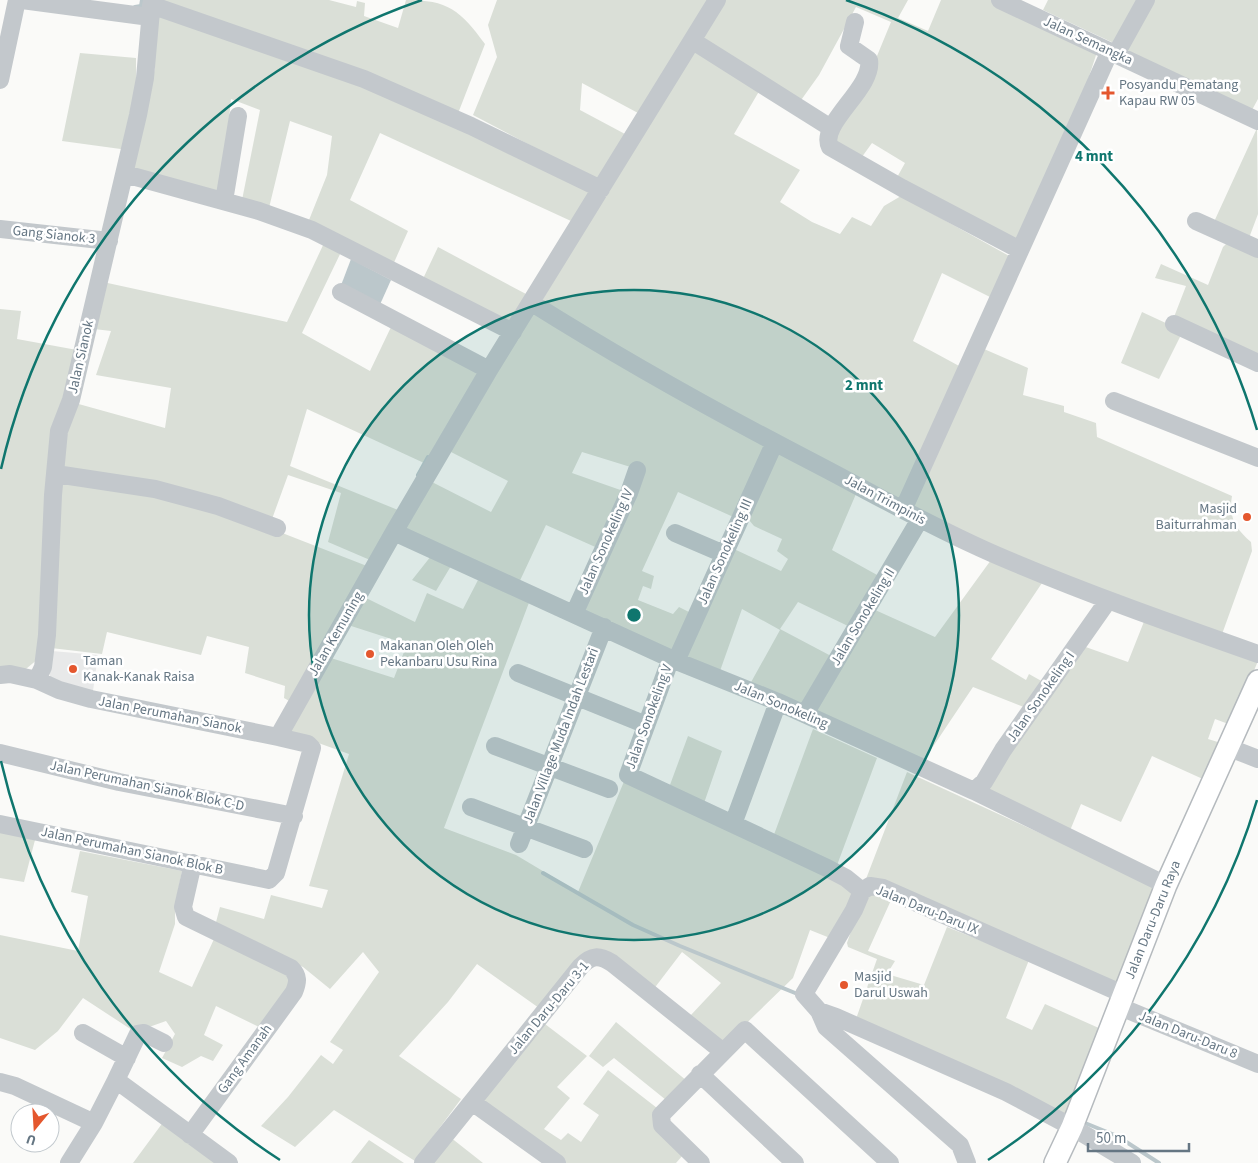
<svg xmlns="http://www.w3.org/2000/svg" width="1258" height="1163" viewBox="0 0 1258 1163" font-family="'Source Sans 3',sans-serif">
	<rect width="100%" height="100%" fill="#fafaf8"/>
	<path fill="#e8e9e9" d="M 52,651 L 98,655 L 93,691 L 49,683 Z"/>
	<path fill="#dadfd7" d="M 159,0 L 329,0 L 356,7 L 357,1 L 365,3 L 364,16 L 398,28 L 406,0 C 448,0 460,10 485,44 L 457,116 Z
		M 497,0 L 710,0 L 638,113 L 582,83 L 580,110 L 625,134 L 598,181 L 473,115 L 497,57 L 488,25 Z
		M 723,0 L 908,0 L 898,18 L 928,31 L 941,0 L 993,0 L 1098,49 L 1082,98 L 1018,243 L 895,181 L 905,163 L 872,143 L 859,161 L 831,139 L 877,56 L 891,22 L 856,7 L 819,75 L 799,103 L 697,40 Z
		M 1048,0 L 1141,0 L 1118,45 L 1043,10 Z
		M 1146,0 L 1258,0 L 1258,99 L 1252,110 L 1122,50 Z
		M 155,11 L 372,88 L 592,190 L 571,221 L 380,133 L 350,200 L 408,231 L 392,267 L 307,225 L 327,175 L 332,136 L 290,121 L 269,208 L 242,200 L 260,110 L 231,99 L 225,158 L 217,194 L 131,167 L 155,68 Z
		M 694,47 L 761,88 L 734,134 L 800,170 L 780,202 L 812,222 L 840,234 L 852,217 L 871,226 L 884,206 L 901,196 L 1011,257 L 992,298 L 942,273 L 913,341 L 961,367 L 902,503 L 775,439 L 541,302 Z
		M 80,53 L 136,58 L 136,81 L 128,150 L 62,141 Z
		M 1257,128 L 1258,214 L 1249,238 L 1213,224 Z
		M 325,241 L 342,250 L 302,333 L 370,371 L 392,325 L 481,371 L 451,425 L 424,463 L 307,409 L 290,466 L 398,510 L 370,560 L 328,542 L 341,493 L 288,475 L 272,519 L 61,469 L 63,434 L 75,403 L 165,428 L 171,388 L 96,375 L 111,331 L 94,329 L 103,282 L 287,322 Z
		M 1229,241 L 1258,252 L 1258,357 L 1174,317 L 1186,286 L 1155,278 L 1161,264 L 1208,285 L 1223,247 Z
		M 438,247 L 526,294 L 508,327 L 421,283 Z
		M 0,309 L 21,311 L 17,339 L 77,350 L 38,659 L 21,673 L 0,670 Z
		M 536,310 L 673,395 L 675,392 L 773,447 L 774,444 L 857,486 L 856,494 L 832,550 L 879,576 L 850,627 L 798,602 L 780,629 L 833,657 L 805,708 L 750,684 L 780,630 L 742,609 L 720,671 L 681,660 L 734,549 L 781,571 L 788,559 L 777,551 L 782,539 L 754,526 L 749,520 L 772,450 L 740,520 L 678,492 L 642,571 L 654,576 L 651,589 L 643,586 L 638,600 L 673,614 L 679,607 L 693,614 L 676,654 L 580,610 L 633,492 L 637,469 L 582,452 L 572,473 L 629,493 L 602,550 L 546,525 L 517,587 L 405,528 L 432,482 L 491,512 L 508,481 L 449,451 L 486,388 Z
		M 1142,312 L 1183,331 L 1159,379 L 1121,363 Z
		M 984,349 L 1028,368 L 1023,395 L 1064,406 L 1064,412 L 1096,423 L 1097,437 L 1232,496 C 1228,517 1236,529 1251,542 L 1252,551 L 1221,637 L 1110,599 L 910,509 Z
		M 60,479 L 135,490 L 254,522 L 367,566 L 291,702 L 284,698 L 285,686 L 245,673 L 249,647 L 207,636 L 201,655 L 107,632 L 102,654 L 51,648 Z
		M 431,556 L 451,566 L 436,591 L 412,580 Z
		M 991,560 L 1044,580 L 991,659 L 1026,680 L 1029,674 L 1045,683 L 1029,709 L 973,687 L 922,763 L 812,713 L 873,609 L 935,637 Z
		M 478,580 L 530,600 L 444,828 L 516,855 L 578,892 L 625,779 L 855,888 L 835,940 L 810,930 L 793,978 L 724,1045 L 690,1016 L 721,983 L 682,952 L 653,990 L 608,956 L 539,1008 L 477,964 L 448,1002 L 399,1056 L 461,1099 L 415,1161 L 334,1110 L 295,1147 L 261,1126 L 288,1097 L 321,1055 L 333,1064 L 343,1050 L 330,1042 L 379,972 L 363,952 L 330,989 L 303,967 L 215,926 L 220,907 L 264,919 L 271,895 L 322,908 L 328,890 L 309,886 L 349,754 L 310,740 L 283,738 L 331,658 L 394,678 L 407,644 L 348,625 L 364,597 L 415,622 L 427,593 L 463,609 Z
		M 1145,619 L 1258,661 L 1231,725 L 1215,719 L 1208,739 L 1221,743 L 1205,780 L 1152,756 L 1121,822 L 1081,804 L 1069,833 L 985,789 L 1080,645 L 1128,662 Z
		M 813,729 L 877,758 L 836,868 L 772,840 Z
		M 688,736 L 722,751 L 702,809 L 667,793 Z
		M 907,772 L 1155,886 L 1116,987 L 866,879 Z
		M 0,832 L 35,840 L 24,882 L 0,878 Z
		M 80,851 L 182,871 L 175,906 L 175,924 L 159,972 L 192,987 L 214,939 L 295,978 L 259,1027 L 216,1006 L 204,1035 L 223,1045 L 213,1061 L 201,1056 L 182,1067 L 162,1058 L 175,1034 L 166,1021 L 135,1032 L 83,998 L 58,1031 L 35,1050 L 0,1038 L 0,935 L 78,951 L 88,896 L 71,892 Z
		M 864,893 L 892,898 L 868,951 L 895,961 L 887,974 L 924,985 L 947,927 L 1029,960 L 1006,1018 L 1032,1030 L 1045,1004 L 1101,1029 L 1067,1118 L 856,1019 L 877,959 L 848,947 L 847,943 Z
		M 541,1021 L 587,1056 L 557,1087 L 570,1098 L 544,1129 L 561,1140 L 568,1133 L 581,1142 L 599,1115 L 583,1104 L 608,1070 L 657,1108 L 683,1155 L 676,1163 L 561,1163 L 478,1101 Z
		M 616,1022 L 687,1081 L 666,1100 L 614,1058 L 603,1067 L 589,1056 Z
		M 164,1121 L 217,1163 L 133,1163 Z
		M 450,1137 L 483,1163 L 427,1163 Z
		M 369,1140 L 404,1163 L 351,1163 Z"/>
	<path fill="#bbc7cb" d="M 351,259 L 391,280 L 378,309 L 340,288 Z"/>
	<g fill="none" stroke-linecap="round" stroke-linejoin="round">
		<path stroke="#bbc7cb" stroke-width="4" d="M 135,7 L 141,6 L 142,0
			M 418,475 L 428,457
			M 543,873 L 633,925 L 680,946 L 800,995
			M 1085,1123 L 1117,1136 L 1159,1163"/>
		<defs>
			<path id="major" d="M 1055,1163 L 1072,1127 L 1166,885 L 1258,681"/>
		</defs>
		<use href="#major" stroke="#b5babe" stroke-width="24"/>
		<path stroke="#c3c8cc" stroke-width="18" d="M 22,0 L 150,17
			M 1000,0 L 1258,121
			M 151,5 L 364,79 L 471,126 L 601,189
			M 855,22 L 849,46 L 869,60 C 874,88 818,124 830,147 L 902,188 L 1020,250
			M 693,41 L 831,128
			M 1116,54 L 1146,0
			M 0,80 L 17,0
			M 125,174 L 259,211 L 312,230 L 513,332
			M 224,201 L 238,116
			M 1196,221 L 1258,249
			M 0,229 L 109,241
			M 341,292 L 489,370
			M 532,303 C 626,362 723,416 822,467 C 879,497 936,529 996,555 C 1082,592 1170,623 1258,654
			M 1174,324 L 1258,363
			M 1114,401 L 1258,458
			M 56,474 L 155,489 L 218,506 L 277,528
			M 903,510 L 1110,51
			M 394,532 L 676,661 L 778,702 L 974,791 L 1166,885
			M 675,533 L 724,554
			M 574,614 L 629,493 L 637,470
			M 671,658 L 628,775 L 827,868 L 846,878 L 862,891
			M 676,661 L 774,444
			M 518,673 L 639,722
			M 0,675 L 10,674 L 37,680 L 59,690 L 91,699 L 278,737 L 308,744 L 312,748 L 276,873 L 269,880 L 0,824
			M 37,680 L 43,667 L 47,635 L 53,495 L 59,431 L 71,400 L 138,115 L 145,78 L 152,0
			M 805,714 L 920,519
			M 278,737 L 394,532 L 489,370 L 717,0
			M 495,746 L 609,789
			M 1227,747 L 1258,759
			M 0,753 L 119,782 L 294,816
			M 974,791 L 984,782 L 1003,750 L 1107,602
			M 471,807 L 584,849
			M 736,816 L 778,702
			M 519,844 L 604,627
			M 862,891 L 854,910 L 804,994 L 819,1011 L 826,1027 L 960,1145 L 967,1163
			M 862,891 L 870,886 L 883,888 L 1123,994
			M 1118,1006 L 1258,1064
			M 819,1011 L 836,1017 L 1006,1092 L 1072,1127 L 1132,1163
			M 83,1033 L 127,1058
			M 700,1074 L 795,1163
			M 116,1080 L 138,1034 L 144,1033 L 164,1043
			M 0,1082 L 15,1086 L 94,1123
			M 472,1102 L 557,1163
			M 190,1135 L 294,992 C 298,982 299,976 291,968 L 186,917 L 183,907 L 193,863
			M 69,1163 L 94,1123 L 116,1080 L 229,1163
			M 423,1163 L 581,966 C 592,955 599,955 612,963 L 722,1051
			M 701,1163 L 662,1125 L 661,1115 L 745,1030 L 890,1163"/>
		<use href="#major" stroke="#fff" stroke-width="21"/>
	</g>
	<circle cx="634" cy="615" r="325" fill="#0f766e" fill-opacity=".12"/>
	<g fill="none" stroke="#0f766e" stroke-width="2.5">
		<circle cx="634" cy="615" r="325"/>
		<path d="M1257 800A650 650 0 0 1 988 1160M280 1160A650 650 0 0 1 1 761M1 469A650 650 0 0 1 422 0M846 0A650 650 0 0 1 1257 430"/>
	</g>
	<g fill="#e4572e" stroke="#fff" stroke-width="2">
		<path d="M1105.5 85.5h5v5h5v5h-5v5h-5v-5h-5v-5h5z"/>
		<circle cx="1247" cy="517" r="5"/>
		<circle cx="370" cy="654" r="5"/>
		<circle cx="73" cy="669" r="5"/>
		<circle cx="844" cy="985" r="5"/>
	</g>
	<g text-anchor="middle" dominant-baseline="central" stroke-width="5" stroke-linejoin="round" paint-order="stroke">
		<g font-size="14" fill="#657683" stroke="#fff">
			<text transform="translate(1088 41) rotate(25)">Jalan Semangka</text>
			<text transform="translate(54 235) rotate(6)">Gang Sianok 3</text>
			<text transform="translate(81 357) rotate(-77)">Jalan Sianok</text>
			<text transform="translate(885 500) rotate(28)">Jalan Trimpinis</text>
			<text transform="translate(606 542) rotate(-66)">Jalan Sonokeling IV</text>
			<text transform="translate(725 552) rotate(-66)">Jalan Sonokeling III</text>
			<text transform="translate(863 617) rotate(-59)">Jalan Sonokeling II</text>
			<text transform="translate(336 634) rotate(-60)">Jalan Kemuning</text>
			<text transform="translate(1041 697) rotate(-55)">Jalan Sonokeling I</text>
			<text transform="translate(781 705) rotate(23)">Jalan Sonokeling</text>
			<text transform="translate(170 715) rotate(11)">Jalan Perumahan Sianok</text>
			<text transform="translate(649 717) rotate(-70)">Jalan Sonokeling V</text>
			<text transform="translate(561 736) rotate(-69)">Jalan Village Muda Indah Lestari</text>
			<text transform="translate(147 786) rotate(12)">Jalan Perumahan Sianok Blok C-D</text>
			<text transform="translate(132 851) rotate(12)">Jalan Perumahan Sianok Blok B</text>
			<text transform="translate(927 910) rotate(22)">Jalan Daru-Daru IX</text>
			<text transform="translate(1153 920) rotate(-68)">Jalan Daru-Daru Raya</text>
			<text transform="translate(549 1008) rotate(-50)">Jalan Daru-Daru 3-1</text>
			<text transform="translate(1188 1035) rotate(22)">Jalan Daru-Daru 8</text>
			<text transform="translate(245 1059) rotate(-54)">Gang Amanah</text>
		</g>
		<g font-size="14" fill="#657683" stroke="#fff" text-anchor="start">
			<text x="1119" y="85">Posyandu Pematang<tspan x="1119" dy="16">Kapau RW 05</tspan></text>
			<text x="1237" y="509" text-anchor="end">Masjid<tspan x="1237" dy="16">Baiturrahman</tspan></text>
			<text x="380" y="646">Makanan Oleh Oleh<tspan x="380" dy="16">Pekanbaru Usu Rina</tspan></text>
			<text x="83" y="661">Taman<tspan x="83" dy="16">Kanak-Kanak Raisa</tspan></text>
			<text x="854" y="977">Masjid<tspan x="854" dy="16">Darul Uswah</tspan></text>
		</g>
	</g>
	<circle cx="634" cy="615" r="8" fill="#0f766e" stroke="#fff" stroke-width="2.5"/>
	<g font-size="15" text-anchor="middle" font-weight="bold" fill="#0f766e" stroke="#fff" stroke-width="5" stroke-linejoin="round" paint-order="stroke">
		<text x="1094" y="161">4 mnt</text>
		<text x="864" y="390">2 mnt</text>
	</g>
	<g transform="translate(35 1128) rotate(198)"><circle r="24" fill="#ffffff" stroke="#c1c8cd"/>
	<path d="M0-4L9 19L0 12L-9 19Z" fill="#e4572e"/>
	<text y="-8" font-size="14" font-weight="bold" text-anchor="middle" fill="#657683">U</text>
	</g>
	<path d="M1088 1143v8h101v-8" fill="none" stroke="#657683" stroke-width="2.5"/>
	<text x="1096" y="1143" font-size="15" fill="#657683" stroke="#ffffff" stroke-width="4" paint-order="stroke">50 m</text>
</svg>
